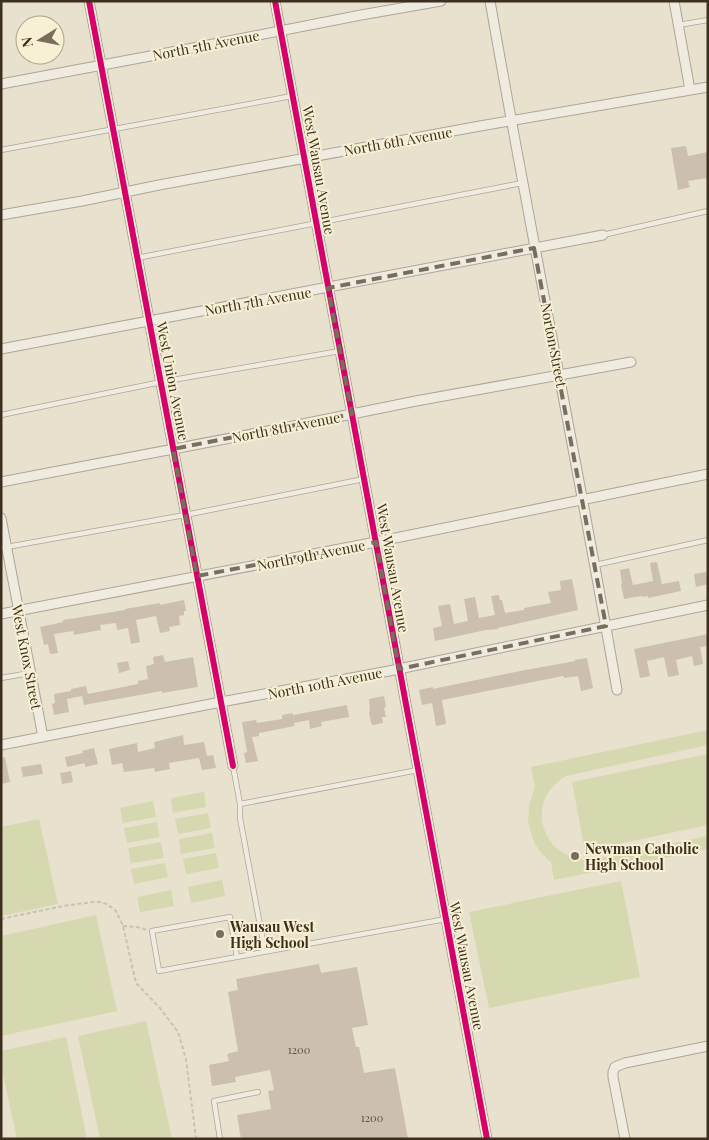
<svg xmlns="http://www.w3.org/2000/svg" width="709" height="1140" viewBox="0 0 709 1140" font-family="'Playfair Display',serif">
	<rect width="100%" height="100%" fill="#e8e1ce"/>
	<path fill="#d6d8b0" d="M 708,730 L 708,745 L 566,776 C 521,801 543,866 596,859 L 708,836 L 708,849 L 554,880 L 551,862 L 542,854 L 537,847 L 533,839 L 528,822 L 529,806 L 535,787 L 531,767 Z
		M 708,754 L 708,825 L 585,851 L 572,782 Z
		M 204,792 L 206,807 L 173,813 L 171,798 Z
		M 153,801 L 156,817 L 123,823 L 120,808 Z
		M 208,813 L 211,828 L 178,834 L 175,819 Z
		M 39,819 L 58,904 L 1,916 L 1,827 Z
		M 157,822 L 160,837 L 127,843 L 124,828 Z
		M 212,833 L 215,848 L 181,854 L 179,839 Z
		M 161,842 L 164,858 L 131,863 L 128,848 Z
		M 216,853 L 219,868 L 186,874 L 183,859 Z
		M 165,863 L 168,877 L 134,884 L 131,869 Z
		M 222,880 L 225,896 L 191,903 L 188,887 Z
		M 621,881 L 640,977 L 489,1008 L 469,912 Z
		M 171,890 L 174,906 L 140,912 L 137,897 Z
		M 96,915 L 117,1011 L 1,1036 L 1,936 Z
		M 146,1021 L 172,1139 L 100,1139 L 78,1036 Z
		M 66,1037 L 87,1139 L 17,1139 L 1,1065 L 1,1051 Z"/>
	<path fill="#ccbfaf" d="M 686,146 L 688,156 L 708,152 L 708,178 L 688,181 L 690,187 L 678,190 L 671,148 Z
		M 657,562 L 662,584 L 679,581 L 681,591 L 648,598 L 648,596 L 642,597 L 641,596 L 624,599 L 621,585 L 622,584 L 620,570 L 629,568 L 633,585 L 653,581 L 650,563 Z
		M 706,572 L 708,584 L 696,587 L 694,574 Z
		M 572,579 L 578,610 L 498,628 L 498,629 L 486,630 L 435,641 L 433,628 L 442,626 L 438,606 L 450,604 L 454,624 L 468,621 L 464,599 L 475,597 L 479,618 L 495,615 L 491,596 L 499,595 L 500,600 L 502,600 L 505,613 L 524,610 L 524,608 L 551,603 L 548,592 L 561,590 L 560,581 Z
		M 184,600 L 186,611 L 184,611 L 184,615 L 179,616 L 180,625 L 169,627 L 170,631 L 160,633 L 156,616 L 136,620 L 140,642 L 131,644 L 128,628 L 117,630 L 116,623 L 100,625 L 101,630 L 74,635 L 73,631 L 54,634 L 58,653 L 50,654 L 48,644 L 44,645 L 40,627 L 63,622 L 63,620 L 125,610 L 125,609 L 160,603 L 160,605 Z
		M 708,634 L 708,646 L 700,647 L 703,664 L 694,666 L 692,656 L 676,660 L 679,675 L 668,677 L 664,657 L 647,661 L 650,676 L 640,678 L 634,649 Z
		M 163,655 L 165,662 L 193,657 L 198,687 L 162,693 L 162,691 L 84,705 L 82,696 L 67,699 L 69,712 L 54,715 L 52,704 L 55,703 L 54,694 L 71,691 L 71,689 L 86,686 L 88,694 L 138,684 L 138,681 L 148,679 L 146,666 L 154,664 L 153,657 Z
		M 587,658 L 593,688 L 581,691 L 578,676 L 564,678 L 563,676 L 442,700 L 446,724 L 436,726 L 432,703 L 422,705 L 419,690 L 433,687 L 433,689 L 520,671 L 575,661 L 575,660 Z
		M 128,661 L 130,670 L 119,673 L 117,663 Z
		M 384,696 L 386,707 L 384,708 L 386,717 L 382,717 L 383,723 L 372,725 L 372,723 L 371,723 L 369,712 L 370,711 L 369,699 Z
		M 347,705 L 349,717 L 321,722 L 322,726 L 310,729 L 309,720 L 294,723 L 295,726 L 259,733 L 259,736 L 252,737 L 258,761 L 246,763 L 244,753 L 247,752 L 242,722 L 256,720 L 257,723 L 282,719 L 282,715 L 293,713 L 293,715 Z
		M 183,735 L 184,745 L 204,742 L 207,756 L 213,755 L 216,768 L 202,770 L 199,758 L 169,763 L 170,769 L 155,772 L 154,768 L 124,772 L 122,763 L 112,765 L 109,749 L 137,743 L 138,752 L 155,748 L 154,742 Z
		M 94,748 L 98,764 L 85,767 L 85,763 L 67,767 L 65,757 L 83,753 L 82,751 Z
		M 5,757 L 10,782 L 1,784 L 1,758 Z
		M 41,764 L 43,774 L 23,777 L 21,767 Z
		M 71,771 L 73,782 L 62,784 L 60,773 Z
		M 319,964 L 321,973 L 357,967 L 368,1025 L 352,1028 L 356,1047 L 359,1047 L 364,1073 L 395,1068 L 408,1139 L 241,1139 L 237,1115 L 271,1109 L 268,1091 L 274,1090 L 270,1070 L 235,1077 L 236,1082 L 212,1086 L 209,1065 L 229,1061 L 227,1054 L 238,1051 L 228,992 L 238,990 L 236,979 Z"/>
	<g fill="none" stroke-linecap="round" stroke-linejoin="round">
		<defs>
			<path id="lane" d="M 678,25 L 708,20
				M 1,150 L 292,96
				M 603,235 L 708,211
				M 137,258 L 522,183
				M 1,415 L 161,382 L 340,351
				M 1,548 L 185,515 L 364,479
				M 595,565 L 708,540
				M 1,678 L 30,673
				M 233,766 L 240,804 L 240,818 L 265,952
				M 240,804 L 418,770
				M 237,957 L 230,917 L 152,931 L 159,971 L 446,919
				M 220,1139 L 214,1101 L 258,1092"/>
			<path id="street" d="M 89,1 L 233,766
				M 275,1 L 487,1139
				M 490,1 C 530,231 577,460 617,690
				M 674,1 L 690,90
				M 1,84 L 193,48 L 361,15 L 441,1
				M 1,215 L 82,201 L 159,185 L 480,126 L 708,87
				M 1,349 L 603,235
				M 1,482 L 278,429 L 416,401 L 631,362
				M 1,518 L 43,737
				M 1,614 L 376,542 L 708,474
				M 1,745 L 221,702 L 389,671 L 708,605
				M 625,1139 L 613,1077 L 613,1072 L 615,1067 L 625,1063 L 708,1046"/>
		</defs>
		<use href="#lane" stroke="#ada697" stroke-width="6"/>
		<use href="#street" stroke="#ada697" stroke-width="11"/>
		<path stroke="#c7c2b7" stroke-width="2" stroke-dasharray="4 2.5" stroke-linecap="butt" d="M 1,919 L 63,906 L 93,902 L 100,902 L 107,904 L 116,911 L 123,926 L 136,983 L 160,1008 L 178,1032 L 186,1059 L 196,1139
			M 123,926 L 137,927 L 147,930"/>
		<use href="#lane" stroke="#efebe0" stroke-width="4.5"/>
		<use href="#street" stroke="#efebe0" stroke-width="9"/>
		<defs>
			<path id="cycleway" d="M 89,1 L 233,766
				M 275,1 L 487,1139"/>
		</defs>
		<use href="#cycleway" stroke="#f8f0d4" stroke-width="9"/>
		<use href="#cycleway" stroke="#d6006c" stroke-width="6"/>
	</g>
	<path fill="none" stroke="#796d5c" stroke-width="4" stroke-dasharray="10 6" stroke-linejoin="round" d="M 534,248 L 606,626 L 399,669 L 376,542 L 197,576 L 173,449 L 352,414 L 328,288 Z"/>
	<g fill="#796d5c" stroke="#f8f0d4" stroke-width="2">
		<circle cx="575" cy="856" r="5"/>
		<circle cx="220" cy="934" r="5"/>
	</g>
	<g text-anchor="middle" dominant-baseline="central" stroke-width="4" stroke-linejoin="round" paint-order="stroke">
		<g font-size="11" fill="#615342">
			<text x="299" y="1049">1200</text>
			<text x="372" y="1117">1200</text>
		</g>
		<g font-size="14" fill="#3d2f1e" stroke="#f8f0d4">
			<text transform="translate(206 45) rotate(-11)">North 5th Avenue</text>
			<text transform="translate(398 141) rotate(-10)">North 6th Avenue</text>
			<text transform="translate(319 170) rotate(80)">West Wausau Avenue</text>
			<text transform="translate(258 301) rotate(-10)">North 7th Avenue</text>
			<text transform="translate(554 345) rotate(79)">Norton Street</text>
			<text transform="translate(173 381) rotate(79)">West Union Avenue</text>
			<text transform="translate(286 427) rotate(-11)">North 8th Avenue</text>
			<text transform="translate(311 555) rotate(-11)">North 9th Avenue</text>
			<text transform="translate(393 568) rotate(80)">West Wausau Avenue</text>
			<text transform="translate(27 657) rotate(79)">West Knox Street</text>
			<text transform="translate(325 683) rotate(-11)">North 10th Avenue</text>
			<text transform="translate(467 966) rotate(79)">West Wausau Avenue</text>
		</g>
		<g font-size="14" font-weight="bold" fill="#3d2f1e" stroke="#f8f0d4" text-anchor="start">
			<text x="585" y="848">Newman Catholic<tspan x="585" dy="16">High School</tspan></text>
			<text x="230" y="926">Wausau West<tspan x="230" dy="16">High School</tspan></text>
		</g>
	</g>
	<rect width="709" height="1140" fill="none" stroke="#3d2f1e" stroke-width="5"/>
	<g transform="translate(40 40) rotate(260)"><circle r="24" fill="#f8f0d4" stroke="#ada38b"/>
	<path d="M0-4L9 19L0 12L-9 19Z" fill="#796d5c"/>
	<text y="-8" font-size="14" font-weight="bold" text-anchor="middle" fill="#3d2f1e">N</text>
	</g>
</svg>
